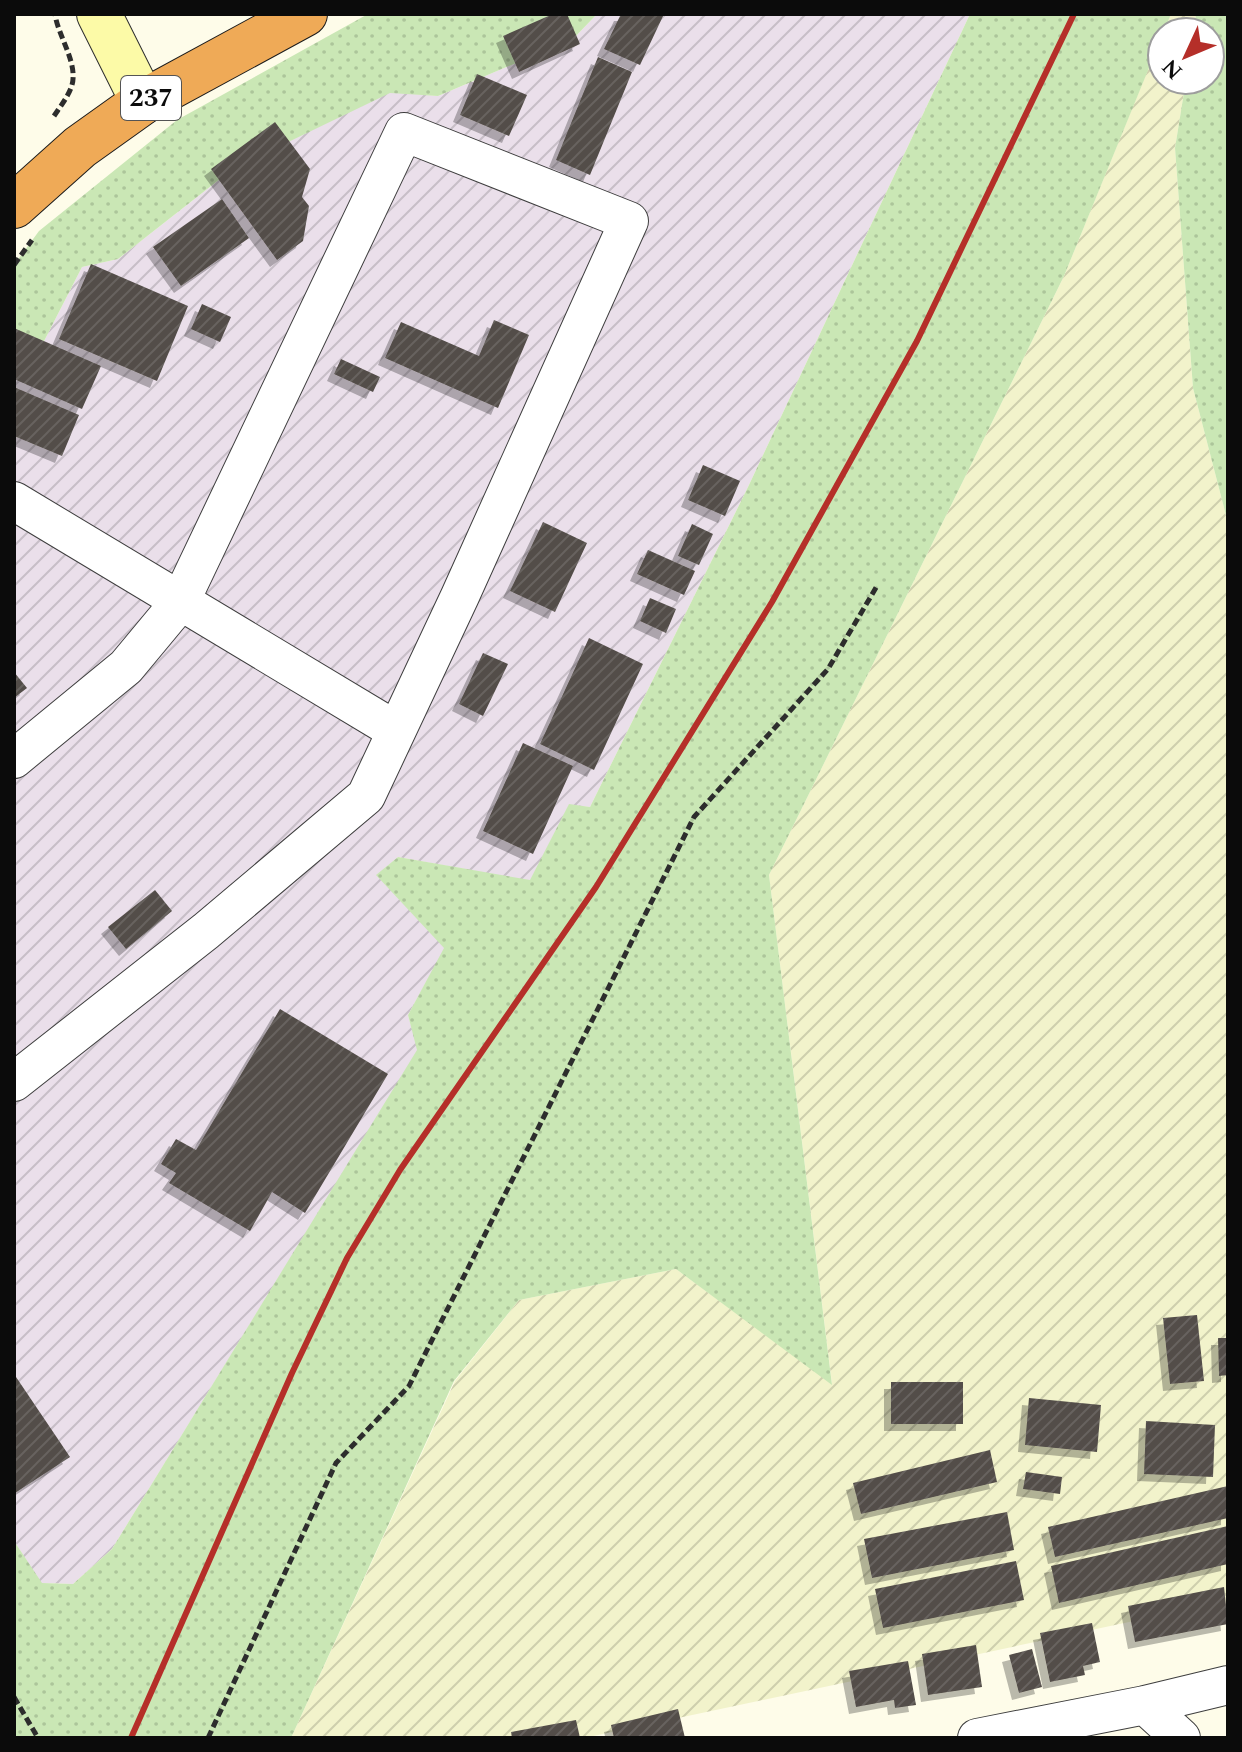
<svg xmlns="http://www.w3.org/2000/svg" width="1242" height="1752" viewBox="0 0 1242 1752" font-family="Spectral,serif">
	<defs>
		<pattern id="industrial-furrows" width="10" height="10" patternUnits="userSpaceOnUse" patternTransform="scale(2)"><rect width="10" height="10" fill="#eadfea"/><path d="M-1 1l2-2M0 10L10 0M9 11l2-2" fill="none" stroke="#c7bec7"/></pattern>
		<pattern id="farmland-furrows" width="10" height="10" patternUnits="userSpaceOnUse" patternTransform="scale(2)"><rect width="10" height="10" fill="#f2f3cb"/><path d="M-1 1l2-2M0 10L10 0M9 11l2-2" fill="none" stroke="#cecfad"/></pattern>
		<pattern id="grass-dots" width="8" height="8" patternUnits="userSpaceOnUse" patternTransform="scale(2)"><rect width="8" height="8" fill="#cae7b5"/><path d="M2 2h.1M6 6h.1" fill="none" stroke="#acc59a" stroke-width="1.8" stroke-linecap="round"/></pattern>
		<pattern id="building-hatch" width="6" height="6" patternUnits="userSpaceOnUse" patternTransform="scale(2)"><rect width="6" height="6" fill="#534d48"/><path d="M-1 1l2-2M0 6l6-6M5 7l2-2" fill="none" stroke="#67625e"/></pattern>
		<filter id="shadow"><feDropShadow dx="-7" dy="7" stdDeviation="0" flood-color="#0004"/></filter>
	</defs>
	<rect width="100%" height="100%" fill="#fefce9"/>
	<path fill="url(#industrial-furrows)" d="M 597,14 L 970,14 L 748,487 L 590,807 L 569,805 L 530,881 L 398,857 L 377,875 L 445,948 L 408,1015 L 418,1050 L 112,1549 L 73,1584 L 41,1583 L 14,1541 L 14,338 L 42,345 L 82,267 L 118,259 L 234,168 L 390,92 L 438,96 L 573,39 Z"/>
	<path fill="url(#farmland-furrows)" d="M 1171,14 L 1196,14 L 1193,32 L 1163,32 Z
		M 1162,35 L 1162,80 L 1186,80 L 1175,148 L 1193,388 L 1228,523 L 1228,1601 L 584,1738 L 291,1738 L 455,1381 L 519,1300 L 676,1269 L 832,1384 L 769,875 L 1064,276 Z"/>
	<path fill="url(#grass-dots)" d="M 368,14 L 597,14 L 573,39 L 438,96 L 390,93 L 234,168 L 118,259 L 82,267 L 42,345 L 14,338 L 14,265 L 39,231 L 177,120 Z
		M 970,14 L 1171,14 L 1064,276 L 769,875 L 832,1385 L 676,1269 L 519,1300 L 454,1381 L 291,1738 L 14,1738 L 14,1541 L 42,1583 L 73,1584 L 112,1549 L 417,1050 L 408,1015 L 444,948 L 376,875 L 398,857 L 530,880 L 569,804 L 590,807 L 748,487 Z
		M 1196,14 L 1228,14 L 1228,523 L 1193,388 L 1175,148 L 1186,80 L 1210,80 L 1210,32 L 1193,32 Z"/>
	<path fill="url(#building-hatch)" filter="url(#shadow)" d="M 553,14 L 567,14 L 580,44 L 519,72 L 503,36 Z
		M 621,14 L 664,14 L 640,65 L 604,49 Z
		M 598,57 L 632,72 L 590,175 L 556,160 Z
		M 477,74 L 527,95 L 509,136 L 460,115 Z
		M 275,122 L 310,169 L 302,197 L 309,206 L 303,241 L 277,260 L 211,169 Z
		M 222,199 L 249,238 L 181,286 L 153,247 Z
		M 91,264 L 188,306 L 157,381 L 59,339 Z
		M 202,304 L 231,317 L 220,342 L 191,329 Z
		M 494,320 L 529,335 L 498,408 L 385,358 L 401,322 L 479,356 Z
		M 14,328 L 101,366 L 82,409 L 14,379 Z
		M 341,359 L 380,377 L 373,392 L 334,374 Z
		M 14,387 L 79,415 L 62,456 L 14,436 Z
		M 703,465 L 740,481 L 725,516 L 688,500 Z
		M 543,522 L 587,543 L 555,612 L 510,591 Z
		M 692,524 L 713,534 L 699,565 L 678,556 Z
		M 648,550 L 695,571 L 684,595 L 637,574 Z
		M 650,598 L 676,609 L 666,633 L 640,621 Z
		M 589,638 L 643,664 L 594,770 L 540,744 Z
		M 483,653 L 508,664 L 483,716 L 459,704 Z
		M 14,672 L 27,688 L 14,698 Z
		M 523,743 L 573,766 L 533,854 L 483,831 Z
		M 155,890 L 172,911 L 126,949 L 108,927 Z
		M 280,1009 L 388,1074 L 305,1213 L 272,1192 L 250,1231 L 169,1183 L 176,1173 L 161,1164 L 176,1139 L 196,1150 Z
		M 1197,1315 L 1204,1381 L 1170,1384 L 1163,1318 Z
		M 1218,1338 L 1228,1338 L 1228,1375 L 1219,1376 Z
		M 14,1374 L 70,1457 L 15,1493 L 14,1491 Z
		M 891,1382 L 963,1382 L 963,1424 L 891,1424 Z
		M 1029,1398 L 1101,1405 L 1097,1452 L 1025,1445 Z
		M 1146,1421 L 1215,1425 L 1213,1477 L 1144,1474 Z
		M 990,1450 L 997,1482 L 861,1514 L 853,1483 Z
		M 1026,1472 L 1062,1477 L 1060,1494 L 1023,1489 Z
		M 1228,1486 L 1228,1518 L 1055,1557 L 1048,1527 Z
		M 1007,1512 L 1014,1550 L 872,1578 L 864,1539 Z
		M 1228,1526 L 1228,1564 L 1059,1603 L 1051,1566 Z
		M 1016,1561 L 1024,1600 L 883,1628 L 875,1589 Z
		M 1224,1587 L 1228,1624 L 1135,1642 L 1128,1606 Z
		M 1092,1623 L 1100,1662 L 1083,1666 L 1085,1675 L 1050,1682 L 1040,1633 Z
		M 976,1645 L 982,1687 L 928,1695 L 922,1654 Z
		M 1032,1649 L 1042,1687 L 1019,1693 L 1009,1655 Z
		M 908,1661 L 916,1705 L 895,1708 L 894,1700 L 856,1707 L 849,1671 Z
		M 678,1709 L 685,1738 L 614,1738 L 611,1725 Z
		M 576,1720 L 580,1738 L 512,1738 L 511,1732 Z"/>
	<g fill="none" stroke-linecap="round" stroke-linejoin="round">
		<defs>
			<path id="street" d="M 14,501 L 395,730
				M 14,759 L 126,667 L 180,602 L 404,132 L 629,221 L 460,596 L 366,796 L 206,931 L 14,1082
				M 1145,1705 L 1181,1738
				M 977,1738 L 1145,1705 L 1228,1685"/>
			<path id="secondary" d="M 99,14 L 143,102"/>
			<path id="highway" d="M 14,206 L 80,147 L 143,102 L 305,14"/>
		</defs>
		<use href="#street" stroke="#3e3e3e" stroke-width="40"/>
		<use href="#secondary" stroke="#2d2d2d" stroke-width="46"/>
		<use href="#highway" stroke="#1c1c1c" stroke-width="46"/>
		<path stroke="#2d2d2d" stroke-width="5" stroke-dasharray="8 4" stroke-linecap="butt" d="M 54,116 C 60,107 67,98 71,88 C 80,65 58,37 55,14
			M 14,265 L 32,240
			M 14,1697 L 38,1738
			M 208,1738 L 336,1463 L 409,1386 L 694,817 L 828,669 L 877,586"/>
		<use href="#street" stroke="#fff" stroke-width="38"/>
		<use href="#secondary" stroke="#fcfaa7" stroke-width="44"/>
		<use href="#highway" stroke="#efaa57" stroke-width="44"/>
		<path stroke="#b52f29" stroke-width="6" d="M 131,1738 L 292,1373 L 347,1258 L 400,1170 L 596,887 L 772,602 L 917,341 L 1074,14"/>
	</g>
	<g text-anchor="middle" dominant-baseline="central" stroke-width="8" stroke-linejoin="round" paint-order="stroke">
		<rect fill="#fff" stroke="#545454" stroke-width="2" x="121" y="76" width="60" height="44" rx="6"/>
		<g font-size="26" font-weight="bold" fill="#0b0b0b">
			<text x="151" y="98">237</text>
		</g>
	</g>
	<rect width="1242" height="1752" fill="none" stroke="#0b0b0b" stroke-width="32"/>
	<g transform="translate(1186 56) rotate(226)"><circle r="38" fill="#ffffff" stroke="#9d9d9d" stroke-width="2"/>
	<path d="M0-6L14 30L0 20L-14 30Z" fill="#b52f29"/>
	<text y="-12" font-size="22" font-weight="bold" text-anchor="middle" fill="#0b0b0b">N</text>
	</g>
</svg>
